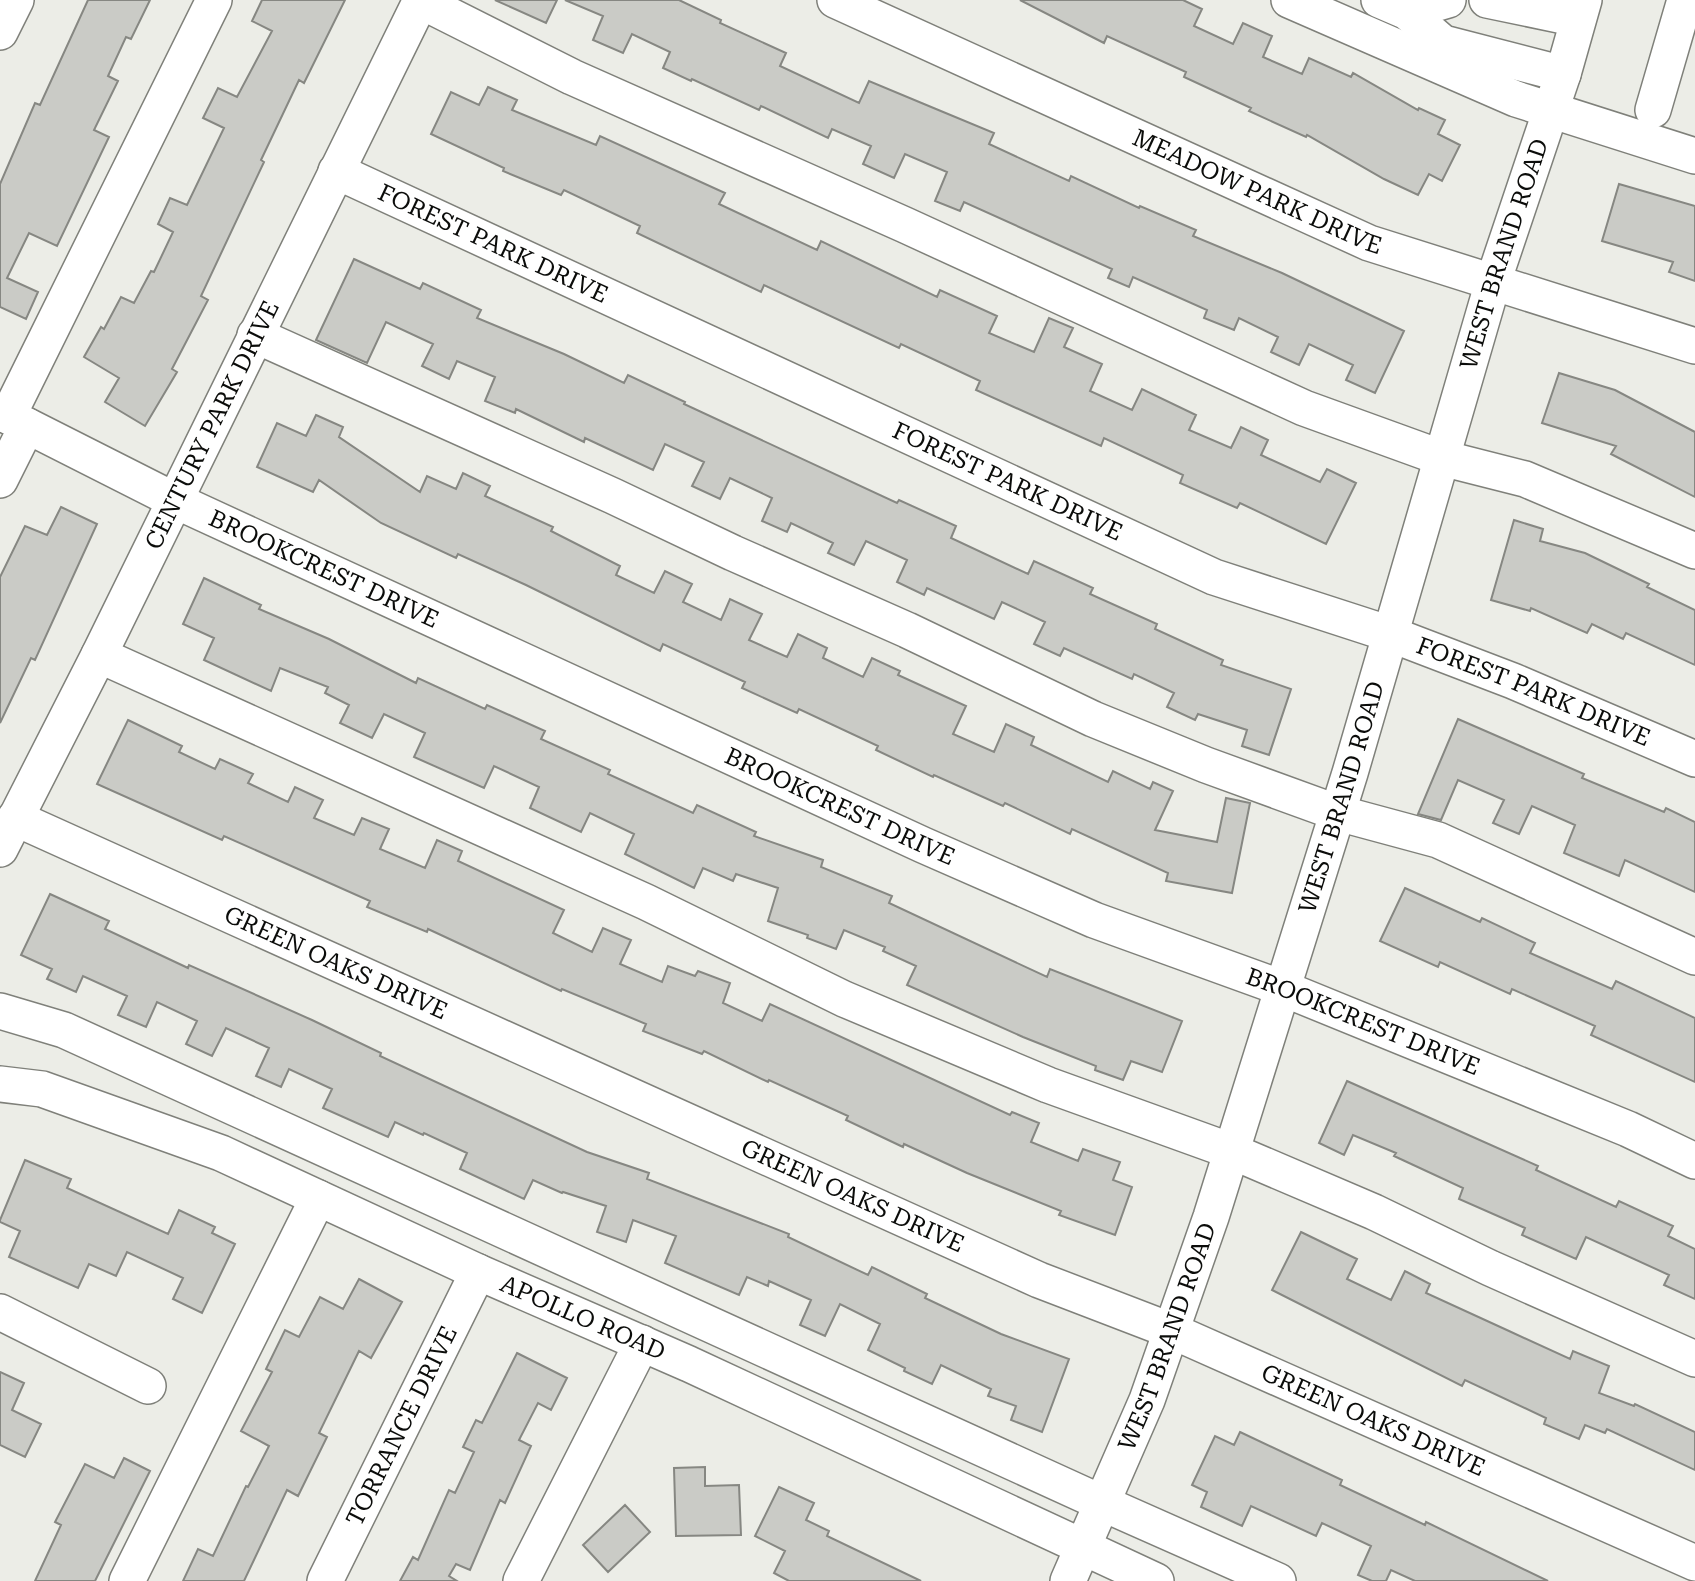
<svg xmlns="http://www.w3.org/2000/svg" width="1695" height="1581" viewBox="0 0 1695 1581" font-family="'Roboto Serif',serif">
	<rect width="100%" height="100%" fill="#ecede7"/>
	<path fill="#cacbc6" stroke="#868782" stroke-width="2" d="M 88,0 L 150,0 L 131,39 L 126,37 L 108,76 L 118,81 L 94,130 L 109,137 L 57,246 L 29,233 L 7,278 L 38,292 L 26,319 L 0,307 L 0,184 L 35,103 L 40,105 Z
		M 262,0 L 345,0 L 304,83 L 299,80 L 261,160 L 264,162 L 201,296 L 208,300 L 172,369 L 177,372 L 145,426 L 105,402 L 119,378 L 84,357 L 101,327 L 104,329 L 121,297 L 134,303 L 151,271 L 154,272 L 173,232 L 158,224 L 170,198 L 187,205 L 224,128 L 203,118 L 218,88 L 237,97 L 272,31 L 252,21 Z
		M 495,0 L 557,0 L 546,23 Z
		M 565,0 L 679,0 L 721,20 L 720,23 L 786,53 L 780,66 L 859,103 L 869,81 L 936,109 L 994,133 L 989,144 L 1069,181 L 1071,176 L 1139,208 L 1140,206 L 1196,230 L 1193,236 L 1282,273 L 1404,331 L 1375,393 L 1346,380 L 1353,365 L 1309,344 L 1299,365 L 1271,352 L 1278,337 L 1239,318 L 1234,330 L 1204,318 L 1207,310 L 1133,277 L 1129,287 L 1108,278 L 1112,269 L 964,202 L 960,211 L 935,201 L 947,172 L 905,154 L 894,178 L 863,164 L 871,146 L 832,129 L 828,138 L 761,106 L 759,110 L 692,79 L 691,81 L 663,68 L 670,52 L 632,34 L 623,53 L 593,40 L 603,16 Z
		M 1020,0 L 1183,0 L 1202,9 L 1194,26 L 1233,44 L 1243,23 L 1272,36 L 1263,57 L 1302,74 L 1309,58 L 1351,77 L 1353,73 L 1418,110 L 1419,108 L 1445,120 L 1438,134 L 1460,145 L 1442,181 L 1429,174 L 1418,195 L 1384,179 L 1307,135 L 1306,137 L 1249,111 L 1251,108 L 1184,77 L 1186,72 L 1107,36 L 1104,43 Z
		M 488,87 L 517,100 L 512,110 L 596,145 L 600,136 L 725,193 L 719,204 L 817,250 L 821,241 L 937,297 L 940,290 L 997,316 L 989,333 L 1034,352 L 1049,318 L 1073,328 L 1064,347 L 1102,364 L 1090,391 L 1132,410 L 1142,389 L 1196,415 L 1189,430 L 1231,448 L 1241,427 L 1268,440 L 1261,455 L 1320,482 L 1327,469 L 1356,483 L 1326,544 L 1240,503 L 1237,508 L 1180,483 L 1183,475 L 1104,438 L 1101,446 L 976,390 L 980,381 L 901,344 L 899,348 L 764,285 L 761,292 L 637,233 L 640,226 L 564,190 L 561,195 L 503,171 L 504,168 L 431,134 L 451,92 L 479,105 Z
		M 1619,184 L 1695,206 L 1695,281 L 1669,272 L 1673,262 L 1602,241 Z
		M 354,259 L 420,289 L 423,283 L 481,310 L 477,318 L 564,354 L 624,383 L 628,375 L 685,402 L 684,404 L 897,503 L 899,500 L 956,526 L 951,538 L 1028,574 L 1034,561 L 1093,588 L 1090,594 L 1157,624 L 1155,629 L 1223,660 L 1221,665 L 1291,689 L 1269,755 L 1242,746 L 1247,730 L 1198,714 L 1195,720 L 1167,707 L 1174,693 L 1134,674 L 1132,679 L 1064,648 L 1060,656 L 1034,644 L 1045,622 L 1002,602 L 994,619 L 927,588 L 924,595 L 897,582 L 907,560 L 866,541 L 854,565 L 828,553 L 833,543 L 791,523 L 787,532 L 762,521 L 772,498 L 730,478 L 720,499 L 692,486 L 704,462 L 665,444 L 653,470 L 585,438 L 584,442 L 516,409 L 515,413 L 485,401 L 495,377 L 457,361 L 449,379 L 422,366 L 433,344 L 386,322 L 367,363 L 316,340 Z
		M 1559,373 L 1615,390 L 1695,432 L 1695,497 L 1611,454 L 1616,446 L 1542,423 Z
		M 316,415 L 343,427 L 339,437 L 420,492 L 427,476 L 456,489 L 463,473 L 490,486 L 485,496 L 553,527 L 551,531 L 620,566 L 616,575 L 654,593 L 665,571 L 692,584 L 683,602 L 721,620 L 730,599 L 762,614 L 749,640 L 787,657 L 798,634 L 827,648 L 823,658 L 863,677 L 872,658 L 900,671 L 898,675 L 966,706 L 953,734 L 994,752 L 1006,724 L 1034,737 L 1031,745 L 1108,782 L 1113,771 L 1150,789 L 1153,782 L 1173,791 L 1155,830 L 1217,842 L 1226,798 L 1250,803 L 1232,893 L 1166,881 L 1168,873 L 1072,829 L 1070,834 L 1005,803 L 1003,806 L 934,775 L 933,777 L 876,750 L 878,746 L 799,709 L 797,713 L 742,688 L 745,682 L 663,644 L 660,651 L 526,585 L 458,554 L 456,558 L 381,523 L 319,480 L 313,492 L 257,467 L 277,423 L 306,436 Z
		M 61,507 L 97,524 L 35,660 L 31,658 L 0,723 L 0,577 L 25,526 L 47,535 Z
		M 1514,520 L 1543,529 L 1540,541 L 1585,553 L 1649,584 L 1647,587 L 1695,610 L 1695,665 L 1626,633 L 1623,639 L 1592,624 L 1587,633 L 1531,608 L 1530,611 L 1491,600 Z
		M 204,578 L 261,605 L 259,609 L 329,639 L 416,683 L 418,678 L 485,709 L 487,705 L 545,731 L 541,739 L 610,770 L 608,774 L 693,813 L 697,805 L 756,832 L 754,836 L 823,860 L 821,867 L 892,896 L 889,903 L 1047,977 L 1050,969 L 1182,1021 L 1162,1072 L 1131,1061 L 1123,1080 L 1095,1070 L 1096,1066 L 1023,1037 L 907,985 L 916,966 L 883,951 L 885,947 L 844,930 L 836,949 L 807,938 L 808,935 L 768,921 L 778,888 L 736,874 L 733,881 L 703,868 L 694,888 L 625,854 L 634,834 L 590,813 L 581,832 L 530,808 L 539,787 L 494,766 L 484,788 L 414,757 L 425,733 L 384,714 L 372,738 L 340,723 L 349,705 L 325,693 L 328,687 L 280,668 L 271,691 L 204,660 L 214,638 L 183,624 Z
		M 1458,719 L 1584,774 L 1582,778 L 1664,812 L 1666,808 L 1695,822 L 1695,892 L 1625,860 L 1619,876 L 1564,853 L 1575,825 L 1532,806 L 1519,834 L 1493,823 L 1504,800 L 1458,780 L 1441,820 L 1418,814 Z
		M 128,720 L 182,746 L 179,752 L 215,769 L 220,759 L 253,774 L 248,783 L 288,802 L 295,787 L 323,800 L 314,818 L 354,835 L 362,818 L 389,829 L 380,849 L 425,868 L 437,840 L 462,851 L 458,861 L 564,910 L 553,933 L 592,952 L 603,928 L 631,940 L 620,964 L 662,982 L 668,966 L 695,976 L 698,971 L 730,983 L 723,1003 L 762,1021 L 770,1004 L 1010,1115 L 1012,1112 L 1039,1123 L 1031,1142 L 1078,1161 L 1083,1149 L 1120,1162 L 1113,1180 L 1132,1187 L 1115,1235 L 1059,1215 L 1061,1211 L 967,1173 L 904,1144 L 903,1147 L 846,1120 L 848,1116 L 769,1080 L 768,1082 L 704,1051 L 702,1054 L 643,1031 L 646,1024 L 562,989 L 561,991 L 428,929 L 427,932 L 367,907 L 370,901 L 224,836 L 222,840 L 97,784 Z
		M 1405,888 L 1480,922 L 1482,918 L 1535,943 L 1530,953 L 1612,989 L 1616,981 L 1695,1018 L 1695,1082 L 1591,1035 L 1595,1026 L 1512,989 L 1510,994 L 1440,962 L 1438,967 L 1380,941 Z
		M 50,894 L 109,921 L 105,929 L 188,968 L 189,965 L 312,1020 L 381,1053 L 380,1056 L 587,1152 L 649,1173 L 647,1179 L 789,1234 L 788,1237 L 868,1275 L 872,1267 L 927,1294 L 925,1298 L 1001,1334 L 1069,1359 L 1042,1432 L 1011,1420 L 1016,1406 L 988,1396 L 991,1389 L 941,1365 L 932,1384 L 904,1371 L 905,1368 L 868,1350 L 880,1324 L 840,1304 L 825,1336 L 800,1325 L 811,1300 L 769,1281 L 768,1286 L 747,1277 L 739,1295 L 665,1263 L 676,1236 L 633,1220 L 626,1242 L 597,1232 L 606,1206 L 563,1192 L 562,1193 L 533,1180 L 524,1199 L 460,1169 L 467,1153 L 424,1133 L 423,1135 L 395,1122 L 388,1137 L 323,1108 L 332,1089 L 289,1069 L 281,1087 L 256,1076 L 269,1048 L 226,1028 L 212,1056 L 186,1044 L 197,1021 L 157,1002 L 146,1027 L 118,1015 L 127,996 L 83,976 L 76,992 L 47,979 L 52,969 L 21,955 Z
		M 1347,1081 L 1538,1166 L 1536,1170 L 1616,1207 L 1619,1201 L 1673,1226 L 1668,1236 L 1695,1249 L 1695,1299 L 1664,1285 L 1669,1275 L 1586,1237 L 1576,1259 L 1522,1235 L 1525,1228 L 1459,1199 L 1463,1188 L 1394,1156 L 1396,1153 L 1353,1135 L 1344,1155 L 1319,1143 Z
		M 25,1160 L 71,1179 L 67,1188 L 168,1234 L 179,1210 L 215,1227 L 212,1233 L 235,1244 L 202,1313 L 173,1299 L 183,1278 L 127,1252 L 116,1276 L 89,1264 L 78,1288 L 9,1257 L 20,1231 L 0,1222 L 0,1220 Z
		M 1301,1232 L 1357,1259 L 1347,1279 L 1391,1300 L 1405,1271 L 1430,1284 L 1426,1293 L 1509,1331 L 1570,1359 L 1573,1351 L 1609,1366 L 1599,1393 L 1634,1406 L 1635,1404 L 1695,1432 L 1695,1470 L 1607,1429 L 1605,1433 L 1585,1425 L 1579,1439 L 1544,1424 L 1546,1418 L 1465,1380 L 1462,1386 L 1272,1290 Z
		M 359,1279 L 402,1302 L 371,1358 L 359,1351 L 319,1433 L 327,1437 L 298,1496 L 287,1490 L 244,1581 L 183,1581 L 198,1549 L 213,1556 L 246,1486 L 248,1487 L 269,1446 L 241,1431 L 272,1372 L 266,1369 L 285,1330 L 299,1337 L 320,1297 L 343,1309 Z
		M 517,1353 L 567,1378 L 551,1410 L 538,1403 L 519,1440 L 531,1446 L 505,1503 L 500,1500 L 470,1570 L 456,1564 L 449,1576 L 457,1581 L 400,1581 L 413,1557 L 418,1560 L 449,1490 L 455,1493 L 474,1452 L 463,1447 L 476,1420 L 482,1423 Z
		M 0,1372 L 24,1383 L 12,1410 L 41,1424 L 25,1457 L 0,1445 Z
		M 1240,1432 L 1342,1480 L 1340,1485 L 1425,1525 L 1426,1522 L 1548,1581 L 1415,1581 L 1391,1570 L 1386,1581 L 1372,1581 L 1358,1575 L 1371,1546 L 1322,1523 L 1316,1536 L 1251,1506 L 1242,1526 L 1201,1507 L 1207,1492 L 1192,1485 L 1215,1436 L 1234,1445 Z
		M 124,1458 L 150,1471 L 95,1581 L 35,1581 L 61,1525 L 55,1522 L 85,1464 L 114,1478 Z
		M 705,1467 L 705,1486 L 739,1485 L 741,1535 L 676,1536 L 674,1468 Z
		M 779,1487 L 814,1503 L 806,1520 L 829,1531 L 827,1536 L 921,1581 L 789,1581 L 774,1573 L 785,1551 L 755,1536 Z
		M 625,1505 L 650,1532 L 608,1572 L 583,1545 Z"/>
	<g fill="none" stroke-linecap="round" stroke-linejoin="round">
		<defs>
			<g id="minor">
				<path id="s1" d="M 835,0 L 1369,243 L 1695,346"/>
				<path d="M 1289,0 L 1516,99 L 1695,156"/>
				<path d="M 1379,0 L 1407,12 L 1443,43 L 1563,74"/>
				<path d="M 1487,0 L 1578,19"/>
				<path d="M 421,1 L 572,77 L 905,225 L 1304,408 L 1442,458 L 1525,479 L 1695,551"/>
				<path d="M 1407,12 L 1448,0"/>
				<path d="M 0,32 L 16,0"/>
				<path d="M 1653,110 L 1685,0"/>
				<path id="s2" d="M 336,171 L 1214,577 L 1390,634 L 1513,681 L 1695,759"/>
				<path d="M 255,335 L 613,496 L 733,553 L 907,630 L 1093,719 L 1206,765 L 1338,813 L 1438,840 L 1695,957"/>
				<path id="s3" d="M 0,412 L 174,500 L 923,845 L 1094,920 L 1282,988 L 1628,1129 L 1695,1161"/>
				<path d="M 8,416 L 214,0"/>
				<path d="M 0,480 L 27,426"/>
				<path d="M 99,655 L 646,902 L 844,999 L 1048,1085 L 1231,1151 L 1374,1212 L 1490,1268 L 1695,1359"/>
				<path id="s4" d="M 15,818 L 1039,1280 L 1172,1331 L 1695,1563"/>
				<path id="s5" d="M 0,849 L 99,655 L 421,0"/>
				<path d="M 0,1011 L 64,1030 L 1102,1503 L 1278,1581"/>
				<path id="s6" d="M 0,1084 L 42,1089 L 221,1153 L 478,1272 L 689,1364 L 1156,1581"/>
				<path d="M 0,1312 L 148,1386"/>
				<path d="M 127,1581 L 318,1198"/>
				<path id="s7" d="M 325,1581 L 478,1272"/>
				<path d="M 521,1581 L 642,1343"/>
				<path id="s8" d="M 1068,1581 L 1147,1400 L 1211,1217 L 1350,773 L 1493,282 L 1563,74 L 1584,0"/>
			</g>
		</defs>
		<use href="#minor" stroke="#7f807a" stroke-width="38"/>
		<use href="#minor" stroke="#fff" stroke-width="35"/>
	</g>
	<g text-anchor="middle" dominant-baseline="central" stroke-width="5" stroke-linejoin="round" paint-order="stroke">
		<g font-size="24" fill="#0b0c0a" stroke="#fffffe">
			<text stroke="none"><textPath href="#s1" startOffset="464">MEADOW PARK DRIVE</textPath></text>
			<text stroke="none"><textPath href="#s2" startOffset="173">FOREST PARK DRIVE</textPath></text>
			<text stroke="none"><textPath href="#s8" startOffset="1398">WEST BRAND ROAD</textPath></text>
			<text stroke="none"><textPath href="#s5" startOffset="474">CENTURY PARK DRIVE</textPath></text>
			<text stroke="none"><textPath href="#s2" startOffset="740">FOREST PARK DRIVE</textPath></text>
			<text stroke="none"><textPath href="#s3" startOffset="360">BROOKCREST DRIVE</textPath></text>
			<text stroke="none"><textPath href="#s2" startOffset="1307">FOREST PARK DRIVE</textPath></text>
			<text stroke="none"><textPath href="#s8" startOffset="831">WEST BRAND ROAD</textPath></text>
			<text stroke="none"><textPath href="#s3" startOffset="928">BROOKCREST DRIVE</textPath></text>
			<text stroke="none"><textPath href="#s4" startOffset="352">GREEN OAKS DRIVE</textPath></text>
			<text stroke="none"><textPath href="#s3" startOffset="1494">BROOKCREST DRIVE</textPath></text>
			<text stroke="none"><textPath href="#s4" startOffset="919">GREEN OAKS DRIVE</textPath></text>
			<text stroke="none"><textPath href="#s6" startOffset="630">APOLLO ROAD</textPath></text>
			<text stroke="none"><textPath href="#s8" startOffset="264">WEST BRAND ROAD</textPath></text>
			<text stroke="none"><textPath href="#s4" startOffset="1486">GREEN OAKS DRIVE</textPath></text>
			<text stroke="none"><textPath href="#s7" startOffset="173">TORRANCE DRIVE</textPath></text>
		</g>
	</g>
</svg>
